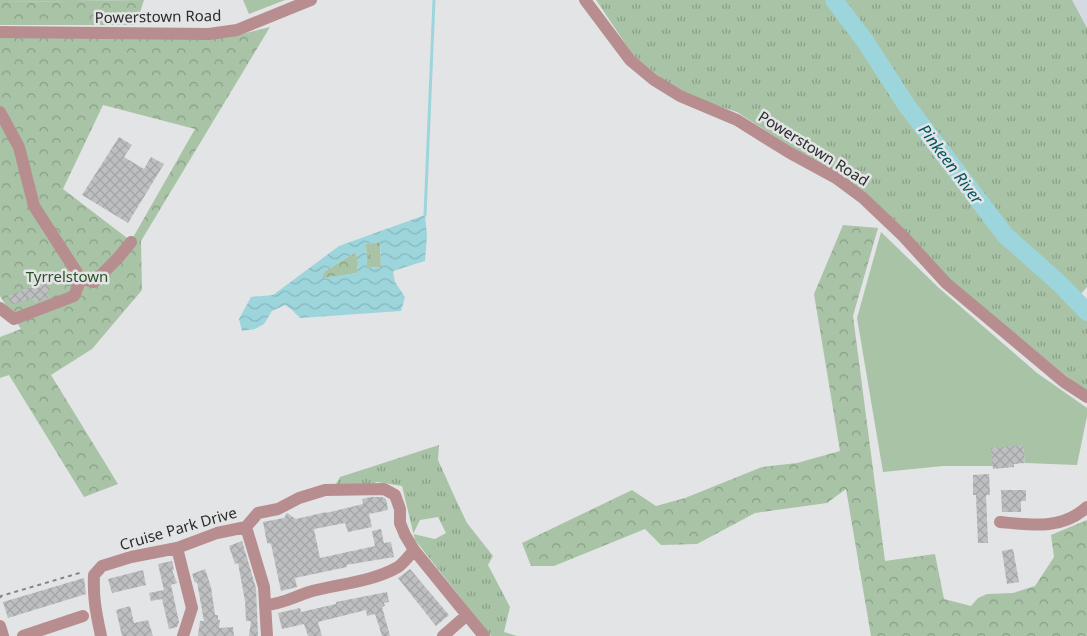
<svg xmlns="http://www.w3.org/2000/svg" width="1087" height="636" viewBox="0 0 1087 636" font-family="'Noto Sans',sans-serif">
	<defs>
		<pattern id="grass-tufts" width="24" height="20" patternUnits="userSpaceOnUse" patternTransform="scale(1.25)"><rect width="24" height="20" fill="#a8c3a6"/><path d="M3 7l-1-3M5 7V3M7 7l1-3M15 17l-1-3M17 17v-4M19 17l1-3" fill="none" stroke="#899f87"/></pattern>
		<pattern id="forest-crowns" width="20" height="18" patternUnits="userSpaceOnUse" patternTransform="scale(1.25)"><rect width="20" height="18" fill="#a8c3a6"/><path d="M2 6a3 3 0 1 1 6 0M12 15a3 3 0 1 1 6 0" fill="none" stroke="#899f87"/></pattern>
		<pattern id="water-waves" width="16" height="10" patternUnits="userSpaceOnUse" patternTransform="scale(1.25)"><rect width="16" height="10" fill="#9dd5dc"/><path d="M0 5q4-4 8 0t8 0" fill="none" stroke="#87b7bd"/></pattern>
		<pattern id="building-cross-hatch" width="8" height="8" patternUnits="userSpaceOnUse" patternTransform="scale(1.25)"><rect width="8" height="8" fill="#bebfc1"/><path d="M0 0l8 8M0 8l8-8" fill="none" stroke="#a3a4a6"/></pattern>
	</defs>
	<rect width="100%" height="100%" fill="#e3e4e5"/>
	<path fill="#d3dae1" d="M 1066,0 L 1087,0 L 1087,46 Z"/>
	<path fill="url(#grass-tufts)" fill-rule="evenodd" d="M 0,0 L 144,0 L 0,2 Z
		M 596,0 L 1072,0 L 1087,28 L 1087,287 L 1080,295 L 1087,301 L 1087,393 L 947,278 L 865,195 L 737,112 L 681,94 L 633,55 Z
		M 380,242 L 381,267 L 367,268 L 366,244 Z
		M 439,445 L 438,460 L 456,500 L 467,523 L 493,556 L 488,565 L 510,607 L 504,632 L 517,636 L 491,636 L 415,540 L 402,486 L 377,482 L 372,484 L 335,486 L 340,477 ZM 438,517 L 446,533 L 435,539 L 413,534 L 420,520 Z"/>
	<path fill="url(#forest-crowns)" fill-rule="evenodd" d="M 144,0 L 136,25 L 0,25 L 0,2 Z
		M 270,27 L 141,241 L 142,290 L 92,349 L 51,375 L 118,484 L 84,497 L 9,375 L 0,378 L 0,337 L 21,329 L 0,296 L 0,36 L 242,34 ZM 103,105 L 195,129 L 131,241 L 63,189 Z
		M 843,225 L 878,228 L 853,316 L 885,561 L 935,554 L 944,599 L 971,606 L 978,598 L 987,594 L 1013,593 L 1035,586 L 1054,557 L 1051,535 L 1087,520 L 1087,636 L 871,636 L 846,489 L 827,503 L 755,513 L 697,544 L 661,545 L 645,529 L 554,566 L 531,566 L 522,543 L 632,490 L 656,506 L 685,498 L 762,467 L 797,463 L 840,451 L 814,294 Z
		M 356,252 L 358,263 L 357,273 L 321,279 L 325,271 Z"/>
	<path fill="#a8c3a6" d="M 243,0 L 285,0 L 249,14 Z
		M 881,232 L 939,288 L 1037,373 L 1087,408 L 1087,416 L 1077,465 L 1025,463 L 1023,446 L 993,466 L 943,466 L 883,472 L 857,318 Z"/>
	<path fill="url(#water-waves)" fill-rule="evenodd" d="M 425,215 L 427,236 L 425,261 L 393,271 L 395,282 L 405,297 L 401,311 L 300,318 L 291,309 L 285,305 L 272,311 L 264,324 L 255,329 L 242,331 L 239,319 L 251,297 L 273,295 L 339,246 ZM 380,242 L 381,267 L 367,268 L 366,244 ZM 356,252 L 358,263 L 357,273 L 322,278 L 325,271 Z"/>
	<g fill="none" stroke-linecap="round" stroke-linejoin="round">
		<path stroke="#9dd5dc" stroke-width="3" d="M 425,215 L 434,0"/>
		<path stroke="#9dd5dc" stroke-width="18" d="M 834,0 L 865,41 L 907,106 L 1005,235 L 1060,284 L 1087,312"/>
	</g>
	<path fill="url(#building-cross-hatch)" d="M 119,137 L 132,145 L 124,157 L 144,169 L 151,157 L 164,164 L 128,223 L 82,195 Z
		M 46,281 L 50,290 L 47,291 L 49,297 L 34,303 L 32,297 L 12,305 L 8,296 Z
		M 1023,445 L 1025,463 L 1014,464 L 1014,467 L 993,469 L 991,448 Z
		M 989,474 L 990,495 L 986,495 L 988,543 L 978,543 L 976,495 L 973,495 L 973,475 Z
		M 1001,490 L 1026,490 L 1026,501 L 1021,501 L 1021,512 L 1002,512 Z
		M 371,497 L 382,497 L 386,499 L 388,510 L 369,514 L 372,527 L 348,532 L 345,523 L 314,529 L 320,558 L 375,546 L 372,531 L 381,529 L 384,543 L 391,542 L 394,557 L 346,565 L 347,567 L 295,578 L 297,587 L 281,591 L 271,544 L 267,543 L 263,522 L 284,518 L 287,513 L 296,519 L 326,512 L 326,513 L 363,504 L 362,499 Z
		M 242,541 L 256,588 L 258,636 L 249,636 L 251,621 L 246,621 L 245,601 L 238,563 L 235,564 L 229,546 Z
		M 1013,549 L 1019,582 L 1007,584 L 1002,551 Z
		M 172,561 L 174,570 L 172,570 L 177,583 L 171,585 L 179,622 L 177,627 L 169,629 L 162,599 L 151,601 L 149,593 L 164,590 L 158,564 Z
		M 205,569 L 211,587 L 215,615 L 218,615 L 218,620 L 220,620 L 219,628 L 233,627 L 234,636 L 198,636 L 200,621 L 204,621 L 197,582 L 195,583 L 192,574 Z
		M 410,569 L 449,615 L 436,626 L 398,578 Z
		M 143,570 L 146,585 L 112,593 L 108,579 Z
		M 84,578 L 86,594 L 8,618 L 3,602 Z
		M 387,592 L 389,602 L 384,603 L 385,606 L 382,607 L 390,636 L 382,636 L 375,614 L 367,616 L 366,610 L 318,622 L 322,636 L 308,636 L 304,624 L 282,629 L 278,613 L 300,608 L 301,612 L 336,604 L 336,602 Z
		M 130,606 L 134,623 L 148,620 L 153,636 L 122,636 L 116,610 Z"/>
	<g fill="none" stroke-linecap="round" stroke-linejoin="round">
		<path stroke="#838484" stroke-width="2" stroke-dasharray="4 4" stroke-linecap="butt" d="M 0,598 L 1,596 L 83,572"/>
		<path stroke="#b88d8f" stroke-width="12" d="M 585,0 L 630,60 L 654,80 L 680,96 L 737,120 L 790,153 L 836,178 L 863,198 L 903,236 L 946,283 L 1064,382 L 1087,397
			M 0,32 L 209,34 L 237,30 L 311,0
			M 0,112 L 19,147 L 34,206 L 81,279 L 94,282 L 118,258 L 131,242
			M 0,308 L 14,319 L 74,296 L 81,279
			M 1000,522 C 1031,525 1062,530 1087,507
			M 246,527 L 264,587 L 267,636
			M 177,548 L 192,608 L 183,636
			M 265,605 C 283,604 293,597 309,592 C 338,584 372,582 398,567 C 404,563 409,556 414,550
			M 0,626 L 3,636
			M 23,636 L 83,616
			M 101,636 C 96,612 93,599 94,575 L 102,566 L 131,557 L 177,548 L 217,533 L 246,527 L 258,513 L 278,509 L 299,498 L 325,490 L 384,489 L 395,495 L 400,509 L 400,523 L 405,535 L 414,550 L 484,636
			M 443,636 L 467,615"/>
	</g>
	<g text-anchor="middle" dominant-baseline="central" stroke-width="5" stroke-linejoin="round" paint-order="stroke">
		<g font-size="15" fill="#2b2c2c" stroke="#e3e4e5">
			<text transform="translate(158 16) rotate(-1)">Powerstown Road</text>
			<text transform="translate(814 148) rotate(32)">Powerstown Road</text>
			<text transform="translate(178 528) rotate(-16)">Cruise Park Drive</text>
		</g>
		<g font-size="15" fill="#285325" stroke="#e3e4e5">
			<text x="67" y="276">Tyrrelstown</text>
		</g>
		<g font-size="16" font-style="italic" fill="#01575f" stroke="#e3e4e5">
			<text transform="translate(951 164) rotate(53)">Pinkeen River</text>
		</g>
	</g>
</svg>
